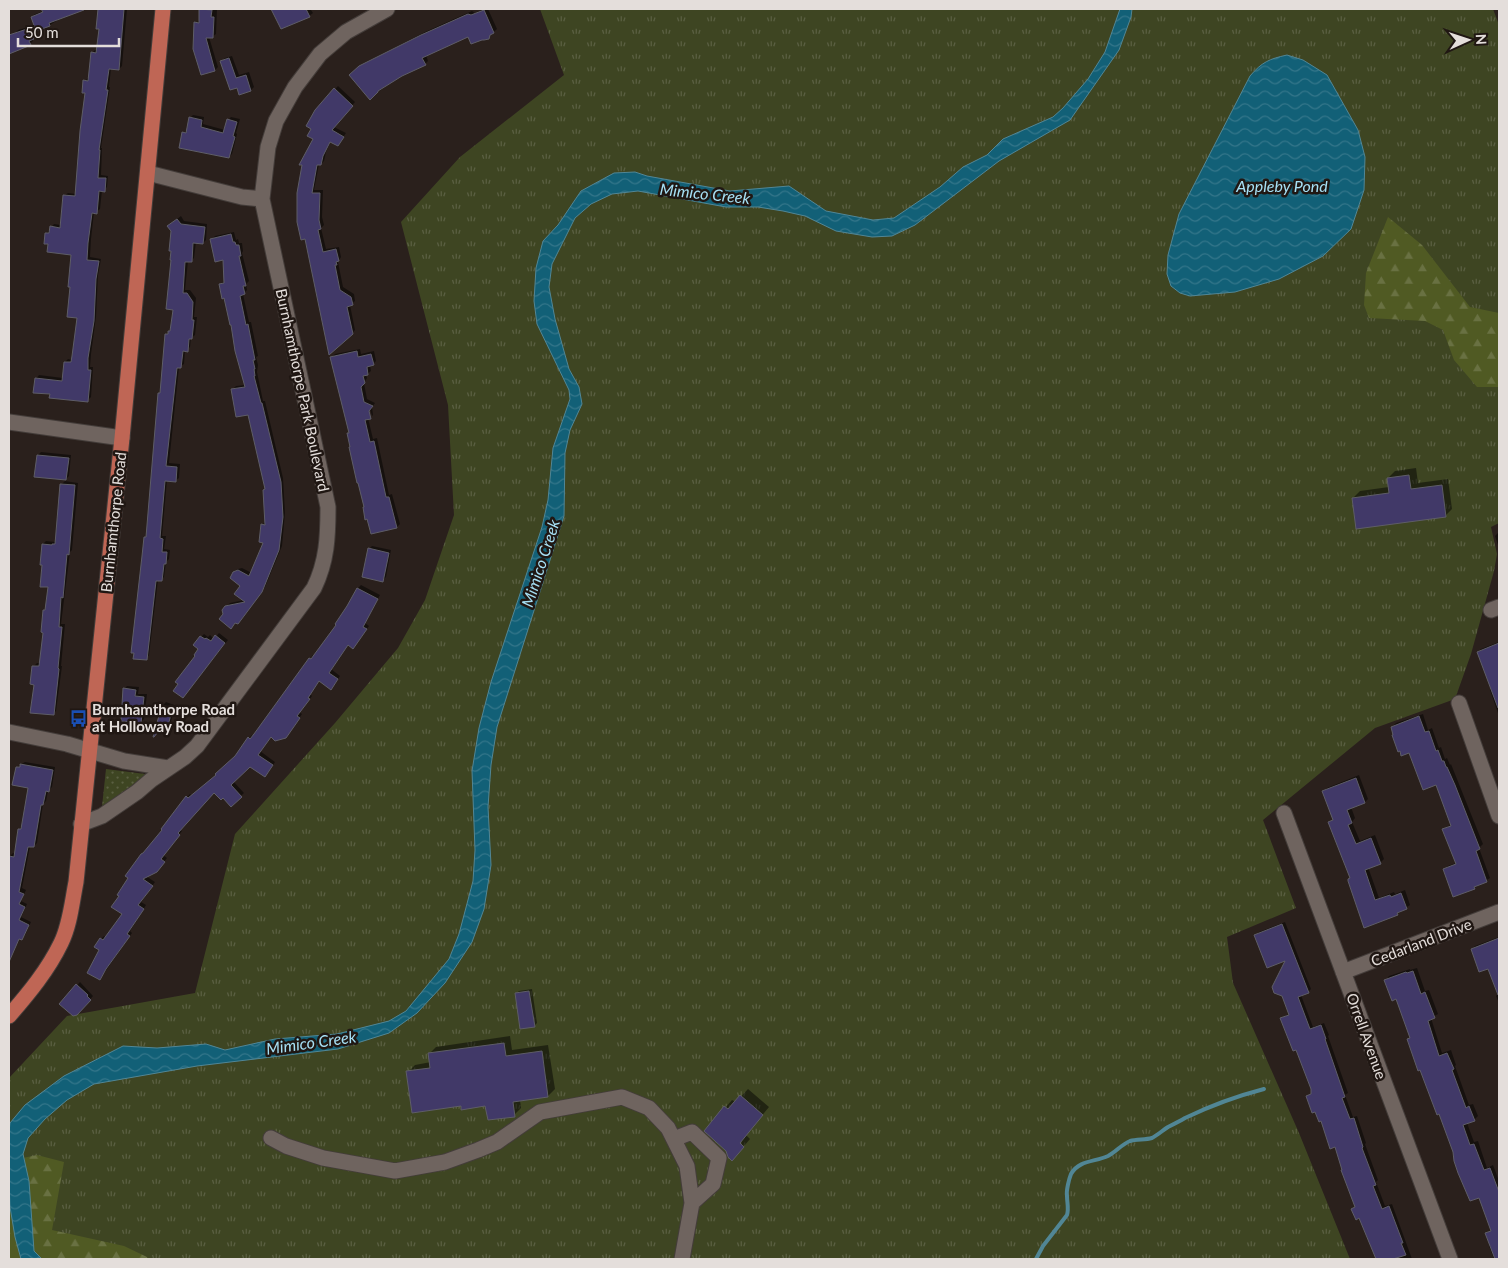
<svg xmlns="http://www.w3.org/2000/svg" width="1508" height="1268" viewBox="0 0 1508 1268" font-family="Lato,sans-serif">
	<defs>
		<pattern id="grass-tufts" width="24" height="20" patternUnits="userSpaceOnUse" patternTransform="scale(1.25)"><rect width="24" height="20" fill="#3e4522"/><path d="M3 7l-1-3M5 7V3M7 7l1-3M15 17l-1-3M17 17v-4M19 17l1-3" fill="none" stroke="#5a5f42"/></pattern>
		<pattern id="forest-firs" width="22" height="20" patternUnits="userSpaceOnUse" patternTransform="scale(1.25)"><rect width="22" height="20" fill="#505a23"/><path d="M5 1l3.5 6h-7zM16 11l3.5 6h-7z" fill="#697142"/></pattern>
		<pattern id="park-dots" width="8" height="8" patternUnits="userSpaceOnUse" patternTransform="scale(1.25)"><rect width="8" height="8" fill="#3e4522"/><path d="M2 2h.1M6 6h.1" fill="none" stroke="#5a5f42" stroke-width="1.8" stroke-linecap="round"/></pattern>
		<pattern id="water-waves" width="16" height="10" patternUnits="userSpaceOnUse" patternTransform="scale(1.25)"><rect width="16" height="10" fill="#126077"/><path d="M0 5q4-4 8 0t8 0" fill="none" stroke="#34768a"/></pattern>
	</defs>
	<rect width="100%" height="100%" fill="#2a201c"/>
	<path fill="url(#grass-tufts)" d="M 540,9 L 1493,9 L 1499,25 L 1499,523 L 1491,527 L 1497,554 L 1494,571 L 1471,654 L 1455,699 L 1375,728 L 1263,820 L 1296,908 L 1227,937 L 1233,983 L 1299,1133 L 1350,1259 L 9,1259 L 9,1078 L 67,1016 L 195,993 L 235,834 L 335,723 L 398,648 L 425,600 L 454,515 L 448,405 L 401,222 L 460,157 L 564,75 Z"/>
	<path fill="url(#forest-firs)" d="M 1388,217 L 1422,245 L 1470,307 L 1499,313 L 1499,387 L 1477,387 L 1454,360 L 1443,330 L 1425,321 L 1369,318 L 1364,305 L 1366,273 Z
		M 37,1155 L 64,1162 L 52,1230 L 124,1246 L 147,1257 L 148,1259 L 9,1259 L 9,1161 Z"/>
	<path fill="url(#park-dots)" d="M 106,769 L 145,774 L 147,783 L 101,816 Z"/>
	<path fill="url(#water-waves)" stroke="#518695" d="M 1120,9 L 1132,9 L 1131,17 L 1119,50 L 1070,120 L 999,161 L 915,225 L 892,236 L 872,237 L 836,231 L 805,216 L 783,211 L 758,207 L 726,207 L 638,191 L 612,194 L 591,204 L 575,218 L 552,264 L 549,287 L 555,319 L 569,369 L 579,387 L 582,404 L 570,430 L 565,453 L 564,516 L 497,727 L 491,765 L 488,807 L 491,865 L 484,909 L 472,942 L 445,983 L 417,1013 L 389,1033 L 338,1049 L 197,1066 L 94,1084 L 67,1100 L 45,1119 L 28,1138 L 23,1154 L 29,1181 L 34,1251 L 42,1259 L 21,1259 L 15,1237 L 10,1207 L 9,1181 L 9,1132 L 10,1123 L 25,1105 L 64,1076 L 123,1046 L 157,1048 L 206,1044 L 225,1050 L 275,1039 L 337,1034 L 389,1021 L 406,1011 L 449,959 L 459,934 L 473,881 L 475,850 L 472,771 L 479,728 L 491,682 L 542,527 L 548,500 L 553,448 L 570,399 L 569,390 L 537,324 L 534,301 L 536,268 L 543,241 L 558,225 L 581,191 L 614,173 L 635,172 L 647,176 L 730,191 L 789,186 L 826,211 L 873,220 L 894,218 L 940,187 L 963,167 L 987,155 L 1003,139 L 1053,117 L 1063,108 L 1088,79 L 1105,52 Z
		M 1287,55 L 1303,60 L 1327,75 L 1358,130 L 1365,157 L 1364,190 L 1351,229 L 1323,256 L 1279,279 L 1235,292 L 1190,296 L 1180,293 L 1171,286 L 1167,274 L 1168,255 L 1179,214 L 1250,76 C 1262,62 1269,59 1287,55 Z"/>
	<path fill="#0007" d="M 43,9 L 71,9 L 72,11 L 50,25 L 35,30 L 37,34 L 32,38 L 33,41 L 30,44 L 9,53 L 9,37 L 15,34 L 18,30 L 35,25 L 32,17 L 35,14 L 44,11 Z
		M 99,9 L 127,9 L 122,66 L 119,69 L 111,68 L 109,87 L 110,87 L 101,148 L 102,148 L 101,175 L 108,176 L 107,187 L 104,190 L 102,190 L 100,209 L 96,212 L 94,212 L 91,239 L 90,257 L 101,259 L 98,275 L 96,317 L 91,354 L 90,367 L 93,367 L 91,397 L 87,401 L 51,393 L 36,379 L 39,375 L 63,378 L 65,362 L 68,359 L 72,360 L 78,317 L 72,254 L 50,243 L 47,233 L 54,224 L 61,225 L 64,196 L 68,193 L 76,194 L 87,92 L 85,81 L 88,78 L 90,78 L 92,53 L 95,50 L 98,50 L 101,28 L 97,28 Z
		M 201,9 L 217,9 L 216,34 L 212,37 L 209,37 L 218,67 L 215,70 L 196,23 L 200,20 Z
		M 274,9 L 313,9 L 311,10 L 313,13 L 309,16 L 273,10 Z
		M 484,9 L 488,9 L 497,29 L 488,37 L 469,36 L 426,55 L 428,61 L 425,64 L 401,75 L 378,92 L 364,64 L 425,32 L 472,11 L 475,13 Z
		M 232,56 L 239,75 L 249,72 L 254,87 L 251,90 L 240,93 L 237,86 L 222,61 L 225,58 Z
		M 338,86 L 355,102 L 334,127 L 346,133 L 338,145 L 331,141 L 326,152 L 324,161 L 321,164 L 319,164 L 314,190 L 323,190 L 322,217 L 324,225 L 321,228 L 326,249 L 339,247 L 341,257 L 338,262 L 343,287 L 354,294 L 355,301 L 350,305 L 355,330 L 352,333 L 306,237 L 314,139 L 313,128 L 316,111 Z
		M 193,115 L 204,117 L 203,124 L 225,130 L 228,120 L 231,117 L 240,119 L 236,133 L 237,134 L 232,154 L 229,157 L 183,133 L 188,130 L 190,118 Z
		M 181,216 L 184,221 L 207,224 L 206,240 L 203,243 L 196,242 L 194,258 L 191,261 L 188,261 L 185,290 L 190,290 L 196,298 L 194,317 L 197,317 L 195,335 L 191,338 L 190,347 L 187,350 L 185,350 L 184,364 L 179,367 L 169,463 L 180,464 L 179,478 L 175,481 L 167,480 L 162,536 L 166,536 L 164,549 L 170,550 L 169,559 L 166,562 L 164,577 L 161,580 L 158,580 L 149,655 L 146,659 L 145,537 L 147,536 L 162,392 L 166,334 L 172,329 L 174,309 L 172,223 Z
		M 234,232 L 236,240 L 238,239 L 239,243 L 242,243 L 243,251 L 242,253 L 249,281 L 246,284 L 247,290 L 243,294 L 249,322 L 251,322 L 258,356 L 256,357 L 258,365 L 257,372 L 263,401 L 265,401 L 283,478 L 285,513 L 282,546 L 265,587 L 240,620 L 236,622 L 231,627 L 224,614 L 226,607 L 230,603 L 244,600 L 242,586 L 234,572 L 238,569 L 242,568 L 252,573 L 265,541 L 262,525 L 265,522 L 266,488 L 249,413 L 232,390 L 236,386 L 246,385 L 225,297 L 220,284 L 225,281 L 224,259 L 212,239 L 215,236 Z
		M 360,349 L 361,354 L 374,351 L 376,361 L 373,364 L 370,365 L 371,371 L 366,375 L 367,378 L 364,383 L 367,399 L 375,403 L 372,407 L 373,415 L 372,416 L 369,405 L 369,417 L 371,417 L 368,418 L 373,439 L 377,438 L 389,495 L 392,494 L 400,524 L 397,527 L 348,434 L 350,432 L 331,358 L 335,354 Z
		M 41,452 L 71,455 L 69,476 L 66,479 L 38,455 Z
		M 1416,468 L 1418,483 L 1448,479 L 1452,509 L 1445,516 L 1353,498 L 1360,491 L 1389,487 L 1388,478 L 1395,471 Z
		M 65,481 L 78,483 L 72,550 L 70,552 L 61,624 L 65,624 L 61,666 L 62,666 L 56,711 L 53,714 L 35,684 L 34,666 L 37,663 L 41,663 L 44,631 L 44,610 L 47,608 L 49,586 L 43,544 L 46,541 L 55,542 L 61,485 Z
		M 1499,532 L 1499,548 L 1495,536 Z
		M 372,546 L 391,550 L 386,577 L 383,580 L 369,549 Z
		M 361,585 L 380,595 L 365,623 L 369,626 L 356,644 L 349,644 L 331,669 L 340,676 L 334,685 L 319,680 L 310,694 L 312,696 L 299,712 L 302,714 L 289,733 L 271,736 L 260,751 L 275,762 L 268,773 L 250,766 L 233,781 L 244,793 L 231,805 L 223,797 L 214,791 L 180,830 L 182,831 L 163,855 L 167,858 L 160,867 L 146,876 L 155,882 L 141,902 L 146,905 L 130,931 L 132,933 L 100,979 L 101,939 L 104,936 L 106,938 L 124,914 L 164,830 L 177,808 L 190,794 L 192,796 L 217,775 L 237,756 L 249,738 L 252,735 L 254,736 L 310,659 L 313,655 L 314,656 L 338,625 L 358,588 Z
		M 219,633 L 228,640 L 186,693 L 200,649 L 201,637 L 204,634 L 208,637 L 210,635 L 214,639 Z
		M 1499,642 L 1499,716 L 1490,690 L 1492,687 L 1478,652 L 1481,649 Z
		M 127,686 L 139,687 L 138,694 L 147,694 L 144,719 L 141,722 L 124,689 Z
		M 166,702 L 177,706 L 174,709 L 170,726 L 167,729 L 163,705 Z
		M 1423,714 L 1428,730 L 1432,728 L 1439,748 L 1441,747 L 1445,759 L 1447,758 L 1450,765 L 1451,764 L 1483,844 L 1479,848 L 1490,878 L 1474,888 L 1444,870 L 1448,866 L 1456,863 L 1444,829 L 1452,824 L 1437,784 L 1410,752 L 1392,727 L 1396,723 Z
		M 25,762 L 55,767 L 52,787 L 48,791 L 46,801 L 43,804 L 37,843 L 34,846 L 30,846 L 22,888 L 26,890 L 21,901 L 27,904 L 21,917 L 31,922 L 25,935 L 21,938 L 16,945 L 9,942 L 9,862 L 10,856 L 13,853 L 15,854 L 19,829 L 22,826 L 30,787 L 17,767 Z
		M 1359,775 L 1368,799 L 1365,802 L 1351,807 L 1355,818 L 1352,822 L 1360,841 L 1375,835 L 1384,859 L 1380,863 L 1368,867 L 1379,898 L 1394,892 L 1395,894 L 1405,890 L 1410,905 L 1397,914 L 1364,926 L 1351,877 L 1330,822 L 1334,818 L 1324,791 L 1327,788 Z
		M 1285,922 L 1311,989 L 1308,992 L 1301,995 L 1313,1027 L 1324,1023 L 1329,1035 L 1328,1036 L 1348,1093 L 1345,1095 L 1353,1117 L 1357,1116 L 1366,1143 L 1365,1144 L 1378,1180 L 1376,1182 L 1385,1206 L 1392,1204 L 1412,1259 L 1377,1259 L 1366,1229 L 1360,1217 L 1353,1209 L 1355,1206 L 1335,1145 L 1308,1096 L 1313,1092 L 1296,1049 L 1282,1018 L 1289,1014 L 1288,958 L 1256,935 L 1259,932 Z
		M 1499,937 L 1499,1003 L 1496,996 L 1498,994 L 1489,967 L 1472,949 L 1475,946 Z
		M 1417,968 L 1425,991 L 1429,990 L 1438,1014 L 1431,1018 L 1442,1053 L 1451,1050 L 1456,1065 L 1455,1066 L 1469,1105 L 1473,1104 L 1478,1116 L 1474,1120 L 1467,1123 L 1474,1142 L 1478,1141 L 1487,1168 L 1493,1165 L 1499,1181 L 1499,1259 L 1494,1259 L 1489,1246 L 1491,1244 L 1486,1234 L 1491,1230 L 1480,1196 L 1454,1151 L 1440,1113 L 1409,1039 L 1411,1037 L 1397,998 L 1386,980 L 1389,976 L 1410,969 L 1410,970 Z
		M 80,982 L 93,996 L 77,1014 L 61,1004 Z
		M 532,989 L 537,1023 L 534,1026 L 516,994 L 519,991 Z
		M 510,1036 L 512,1050 L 548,1045 L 555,1089 L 548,1096 L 520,1100 L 521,1108 L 514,1115 L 486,1105 L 462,1105 L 408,1072 L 415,1065 L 431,1062 L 429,1054 L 436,1047 Z
		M 748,1089 L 769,1107 L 746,1135 L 750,1139 L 739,1152 L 727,1151 L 706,1130 L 732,1100 L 736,1102 Z"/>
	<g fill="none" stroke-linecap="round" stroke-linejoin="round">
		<path stroke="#518695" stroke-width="4" d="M 1036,1259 L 1043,1246 L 1067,1215 C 1069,1208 1067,1203 1067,1196 C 1066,1191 1069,1179 1071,1174 C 1079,1160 1095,1162 1108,1156 C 1116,1152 1122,1144 1130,1141 C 1137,1139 1145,1140 1152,1138 C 1158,1135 1163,1130 1168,1127 C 1174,1124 1180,1121 1185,1118 C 1210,1106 1237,1096 1264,1089"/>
	</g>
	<path fill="#413968" stroke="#5e5d67" d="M 41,9 L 84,9 L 84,10 L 49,23 L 50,26 L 36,31 L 31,17 L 43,12 Z
		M 98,9 L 124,9 L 119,70 L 109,69 L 106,90 L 108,90 L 99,150 L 100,150 L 98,178 L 106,178 L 105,192 L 99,191 L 97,214 L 92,213 L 88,243 L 87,260 L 99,261 L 96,279 L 94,321 L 88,358 L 88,370 L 91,370 L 88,402 L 49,398 L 50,394 L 33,393 L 35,378 L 62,381 L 64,362 L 71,362 L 72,356 L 77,318 L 67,317 L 70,287 L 68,287 L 71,255 L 47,252 L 48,244 L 44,244 L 45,233 L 49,233 L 50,226 L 60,228 L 63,195 L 75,196 L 80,131 L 85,93 L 82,93 L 83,80 L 88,81 L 91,52 L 96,53 L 99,29 L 96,29 Z
		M 199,9 L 212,10 L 211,17 L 214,17 L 213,38 L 206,38 L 215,71 L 201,75 L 193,49 L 194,22 L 199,23 Z
		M 271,9 L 306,9 L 310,17 L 281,29 Z
		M 484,10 L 494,33 L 490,35 L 489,39 L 484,40 L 482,40 L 471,44 L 468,37 L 422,58 L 426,65 L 402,76 L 378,91 L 378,92 L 370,100 L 349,75 L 359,66 L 421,35 L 468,14 L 471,15 Z
		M 30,28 L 34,39 L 29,41 L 31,45 L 9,54 L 9,35 Z
		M 229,58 L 236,78 L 246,75 L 251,91 L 239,95 L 237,88 L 230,90 L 220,61 Z
		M 334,88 L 353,106 L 332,130 L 344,137 L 338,146 L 330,142 L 323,156 L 321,165 L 317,165 L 312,193 L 320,193 L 319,220 L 321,229 L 318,230 L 323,252 L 336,249 L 339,261 L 336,262 L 337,265 L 335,265 L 340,290 L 351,297 L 353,305 L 347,307 L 353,334 L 329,355 L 305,239 L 301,240 L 297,222 L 297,193 L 302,165 L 299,165 L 313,139 L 307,136 L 311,129 L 306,126 L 315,110 Z
		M 189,117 L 202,120 L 201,127 L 223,133 L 227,119 L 237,122 L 233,136 L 235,137 L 229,158 L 179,148 L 182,132 L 186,133 Z
		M 177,219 L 181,224 L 205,227 L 203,244 L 193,243 L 192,262 L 185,262 L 183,293 L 187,293 L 193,302 L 192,320 L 194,320 L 192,339 L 189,339 L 188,352 L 183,351 L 181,368 L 177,368 L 166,466 L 177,467 L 176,482 L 165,481 L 160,538 L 163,539 L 162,552 L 167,552 L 166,564 L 164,564 L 162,581 L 156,581 L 147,660 L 133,659 L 134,653 L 131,653 L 142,556 L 144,537 L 146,537 L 158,393 L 160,393 L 165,334 L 168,334 L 168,331 L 170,331 L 173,310 L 166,309 L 171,260 L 170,260 L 171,251 L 169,251 L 171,231 L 167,226 Z
		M 231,234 L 233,242 L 235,242 L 236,245 L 239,245 L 241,256 L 239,256 L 246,286 L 243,286 L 245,294 L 240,296 L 246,325 L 248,324 L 255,360 L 253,360 L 255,369 L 254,369 L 255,376 L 254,376 L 261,403 L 262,403 L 281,482 L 283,517 L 279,550 L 262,592 L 238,624 L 235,623 L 231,629 L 219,619 L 223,614 L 222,610 L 225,606 L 245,602 L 234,594 L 240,586 L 230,578 L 233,572 L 238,570 L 249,576 L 263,543 L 259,542 L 261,524 L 265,525 L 263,490 L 265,489 L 248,415 L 236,417 L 231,389 L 245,387 L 235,351 L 231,325 L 230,325 L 224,298 L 222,299 L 219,284 L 224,283 L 223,260 L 215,262 L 210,239 Z
		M 357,351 L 358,357 L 371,354 L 374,365 L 367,367 L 368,375 L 363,376 L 365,383 L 361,387 L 364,402 L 373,406 L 369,411 L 371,419 L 365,420 L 370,442 L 374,441 L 386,497 L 389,497 L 397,528 L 371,534 L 367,519 L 365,520 L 363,507 L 364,507 L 358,483 L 357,483 L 349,447 L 350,447 L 347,433 L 349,433 L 330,357 Z
		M 37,455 L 69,458 L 66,480 L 34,477 Z
		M 1409,475 L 1411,489 L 1442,485 L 1446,517 L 1356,529 L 1352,498 L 1389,493 L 1387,478 Z
		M 60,484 L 75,485 L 69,555 L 67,554 L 63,598 L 61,597 L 59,627 L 62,627 L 58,668 L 59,669 L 54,715 L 30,713 L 34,685 L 30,684 L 32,666 L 39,666 L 43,633 L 41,632 L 43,610 L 45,610 L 48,587 L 40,587 L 42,565 L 40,565 L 42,544 L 52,545 L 52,544 L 55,544 Z
		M 368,548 L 389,553 L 383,582 L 362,577 Z
		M 357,588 L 378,599 L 363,627 L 367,629 L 353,649 L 348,645 L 329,673 L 338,679 L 331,690 L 319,681 L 308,698 L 310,699 L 297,716 L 300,718 L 286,738 L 275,741 L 271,737 L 258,755 L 273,765 L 265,777 L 250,767 L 231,785 L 242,797 L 231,807 L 223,798 L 221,800 L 214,793 L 178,833 L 180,835 L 161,859 L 165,862 L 157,872 L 143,879 L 153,886 L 138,905 L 144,909 L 127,934 L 130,936 L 106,969 L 100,980 L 87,973 L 99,950 L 94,947 L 100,938 L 103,940 L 122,914 L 111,907 L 119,896 L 117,895 L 128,878 L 125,876 L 141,854 L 143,853 L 162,830 L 161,829 L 186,796 L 188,798 L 216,775 L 215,774 L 235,756 L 248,737 L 250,739 L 254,734 L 309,658 L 311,659 L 336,625 L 335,624 L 347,606 Z
		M 215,635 L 225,643 L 183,698 L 173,691 L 178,684 L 175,682 L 195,656 L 194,655 L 198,649 L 193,645 L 200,636 L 205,639 L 206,638 L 211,641 Z
		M 1499,643 L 1499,708 L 1498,708 L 1477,652 Z
		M 123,688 L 136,690 L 135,696 L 144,697 L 141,723 L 121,721 Z
		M 162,705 L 175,709 L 171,714 L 167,730 L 161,728 L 154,737 L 153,737 Z
		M 1419,716 L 1425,732 L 1429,731 L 1436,751 L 1438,750 L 1442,761 L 1444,761 L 1446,767 L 1447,767 L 1455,785 L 1480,849 L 1476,851 L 1487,882 L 1474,887 L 1475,889 L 1453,897 L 1443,869 L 1456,864 L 1442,829 L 1451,826 L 1436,785 L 1423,790 L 1409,753 L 1401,756 L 1400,751 L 1398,752 L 1392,735 L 1393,735 L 1391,727 Z
		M 20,764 L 53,770 L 49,792 L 46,791 L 43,805 L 41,805 L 34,847 L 28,847 L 19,892 L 24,894 L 19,904 L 25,907 L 19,920 L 29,925 L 22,940 L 19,939 L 9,962 L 9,856 L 14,857 L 18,829 L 21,829 L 28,788 L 12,785 L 16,767 L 20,767 Z
		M 1356,778 L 1365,803 L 1347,810 L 1352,823 L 1348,825 L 1356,844 L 1371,838 L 1381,864 L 1365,870 L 1375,900 L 1390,895 L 1391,897 L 1401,893 L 1407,909 L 1397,913 L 1398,915 L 1364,928 L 1348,881 L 1348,879 L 1350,878 L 1328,822 L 1333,820 L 1322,791 Z
		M 1282,924 L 1309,993 L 1298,997 L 1310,1029 L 1321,1025 L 1326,1039 L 1325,1039 L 1345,1097 L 1342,1098 L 1350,1119 L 1354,1118 L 1363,1147 L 1362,1148 L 1376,1185 L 1373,1186 L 1382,1209 L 1389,1206 L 1403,1243 L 1401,1243 L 1406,1255 L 1393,1259 L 1376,1259 L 1359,1218 L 1356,1220 L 1351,1209 L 1355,1207 L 1341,1170 L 1342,1170 L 1335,1147 L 1330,1149 L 1321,1121 L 1319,1122 L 1315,1112 L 1312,1113 L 1306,1096 L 1311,1094 L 1311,1089 L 1296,1050 L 1293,1051 L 1280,1018 L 1289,1015 L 1282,996 L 1274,993 L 1272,987 L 1285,961 L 1267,968 L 1254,935 Z
		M 1499,938 L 1499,995 L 1498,995 L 1488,969 L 1479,972 L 1471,949 Z
		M 1413,971 L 1421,994 L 1425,992 L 1435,1018 L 1428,1021 L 1439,1056 L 1447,1053 L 1454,1069 L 1452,1070 L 1466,1108 L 1469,1106 L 1475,1121 L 1463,1125 L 1470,1145 L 1474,1144 L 1484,1170 L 1490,1168 L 1499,1192 L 1499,1259 L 1495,1259 L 1485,1233 L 1491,1231 L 1479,1198 L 1470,1201 L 1458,1173 L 1454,1161 L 1453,1152 L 1439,1114 L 1437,1115 L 1420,1070 L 1418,1071 L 1407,1039 L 1410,1038 L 1396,999 L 1392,1001 L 1384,980 L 1406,972 L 1407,973 Z
		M 76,984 L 88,995 L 87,996 L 91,1000 L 77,1015 L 73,1016 L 59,1004 Z
		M 529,991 L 535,1027 L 520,1029 L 515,993 Z
		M 504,1043 L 506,1056 L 542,1051 L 548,1097 L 513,1102 L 515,1117 L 488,1120 L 485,1106 L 461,1110 L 461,1106 L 412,1113 L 406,1071 L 430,1068 L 428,1053 Z
		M 740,1095 L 763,1115 L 740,1143 L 744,1147 L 732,1161 L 728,1157 L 726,1151 L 704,1131 L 724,1106 L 728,1109 Z"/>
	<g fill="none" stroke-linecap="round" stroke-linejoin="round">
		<defs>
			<path id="minor" d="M 148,173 L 242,197 L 262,199
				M 9,422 L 122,438
				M 1491,610 L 1499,607
				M 1459,703 L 1499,816
				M 9,732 L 67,744 L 124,761 L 168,768
				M 1284,813 L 1450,1259
				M 81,824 L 102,816 L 137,792 L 151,780 L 185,757 L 197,746 L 314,588 C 327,561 328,537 328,507 L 262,199 L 268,147 L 276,121 L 295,87 L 320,54 L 346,32 L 387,9
				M 1343,972 L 1499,912
				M 271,1138 L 286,1146 L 323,1158 L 395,1171 L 445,1162 L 478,1150 L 497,1142 L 540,1112 L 622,1097 L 649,1108 L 668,1128 L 687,1166 L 692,1203 L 682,1259
				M 674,1139 L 692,1132 L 719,1158 L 713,1184 L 692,1203"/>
			<path id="major" d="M 9,1016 C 29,993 48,970 61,943 C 70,925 72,902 76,882 L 122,438 L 163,9"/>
		</defs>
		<use href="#minor" stroke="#443d3a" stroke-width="17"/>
		<use href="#major" stroke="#443d3a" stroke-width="17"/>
		<use href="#minor" stroke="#6f645f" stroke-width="15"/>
		<use href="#major" stroke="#bf6655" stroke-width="15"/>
	</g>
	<defs>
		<symbol id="bus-bare" viewBox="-9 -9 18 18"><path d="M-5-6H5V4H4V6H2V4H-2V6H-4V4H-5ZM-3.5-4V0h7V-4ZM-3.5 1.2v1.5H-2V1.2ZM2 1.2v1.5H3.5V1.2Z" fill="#1a4fb4" stroke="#201713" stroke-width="2.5" paint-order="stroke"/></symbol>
	</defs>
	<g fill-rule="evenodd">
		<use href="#bus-bare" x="66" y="706" width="25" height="25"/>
	</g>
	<g text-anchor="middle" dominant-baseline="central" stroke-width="5" stroke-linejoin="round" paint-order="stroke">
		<g font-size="15" fill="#e4dedb" stroke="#201713">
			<text transform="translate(303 390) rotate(78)">Burnhamthorpe Park Boulevard</text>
			<text transform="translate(113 522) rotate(-84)">Burnhamthorpe Road</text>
			<text transform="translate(1421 942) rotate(-21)">Cedarland Drive</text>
			<text transform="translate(1367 1036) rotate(70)">Orrell Avenue</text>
		</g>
		<g font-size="15" font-weight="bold" fill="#e4dedb" stroke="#201713" text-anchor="start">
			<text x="92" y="709">Burnhamthorpe Road<tspan x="92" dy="17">at Holloway Road</tspan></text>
		</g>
		<g font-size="16" font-style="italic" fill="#a6e0f5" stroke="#201713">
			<text x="1282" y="185">Appleby Pond</text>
			<text transform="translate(705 193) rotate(6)">Mimico Creek</text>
			<text transform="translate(540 563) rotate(-72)">Mimico Creek</text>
			<text transform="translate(311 1042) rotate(-8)">Mimico Creek</text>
		</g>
	</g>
	<rect width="1508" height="1268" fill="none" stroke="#e4dedb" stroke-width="20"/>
	<g transform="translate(1468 40) rotate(87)" stroke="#201713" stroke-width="4" paint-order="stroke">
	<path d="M0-4L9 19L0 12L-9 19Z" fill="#e4dedb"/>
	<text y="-8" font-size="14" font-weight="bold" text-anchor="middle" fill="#e4dedb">N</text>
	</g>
	<path d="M18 38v8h101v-8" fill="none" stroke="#e4dedb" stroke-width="2.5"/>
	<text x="25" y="38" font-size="15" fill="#e4dedb" stroke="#201713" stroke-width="4" paint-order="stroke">50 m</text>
</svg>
